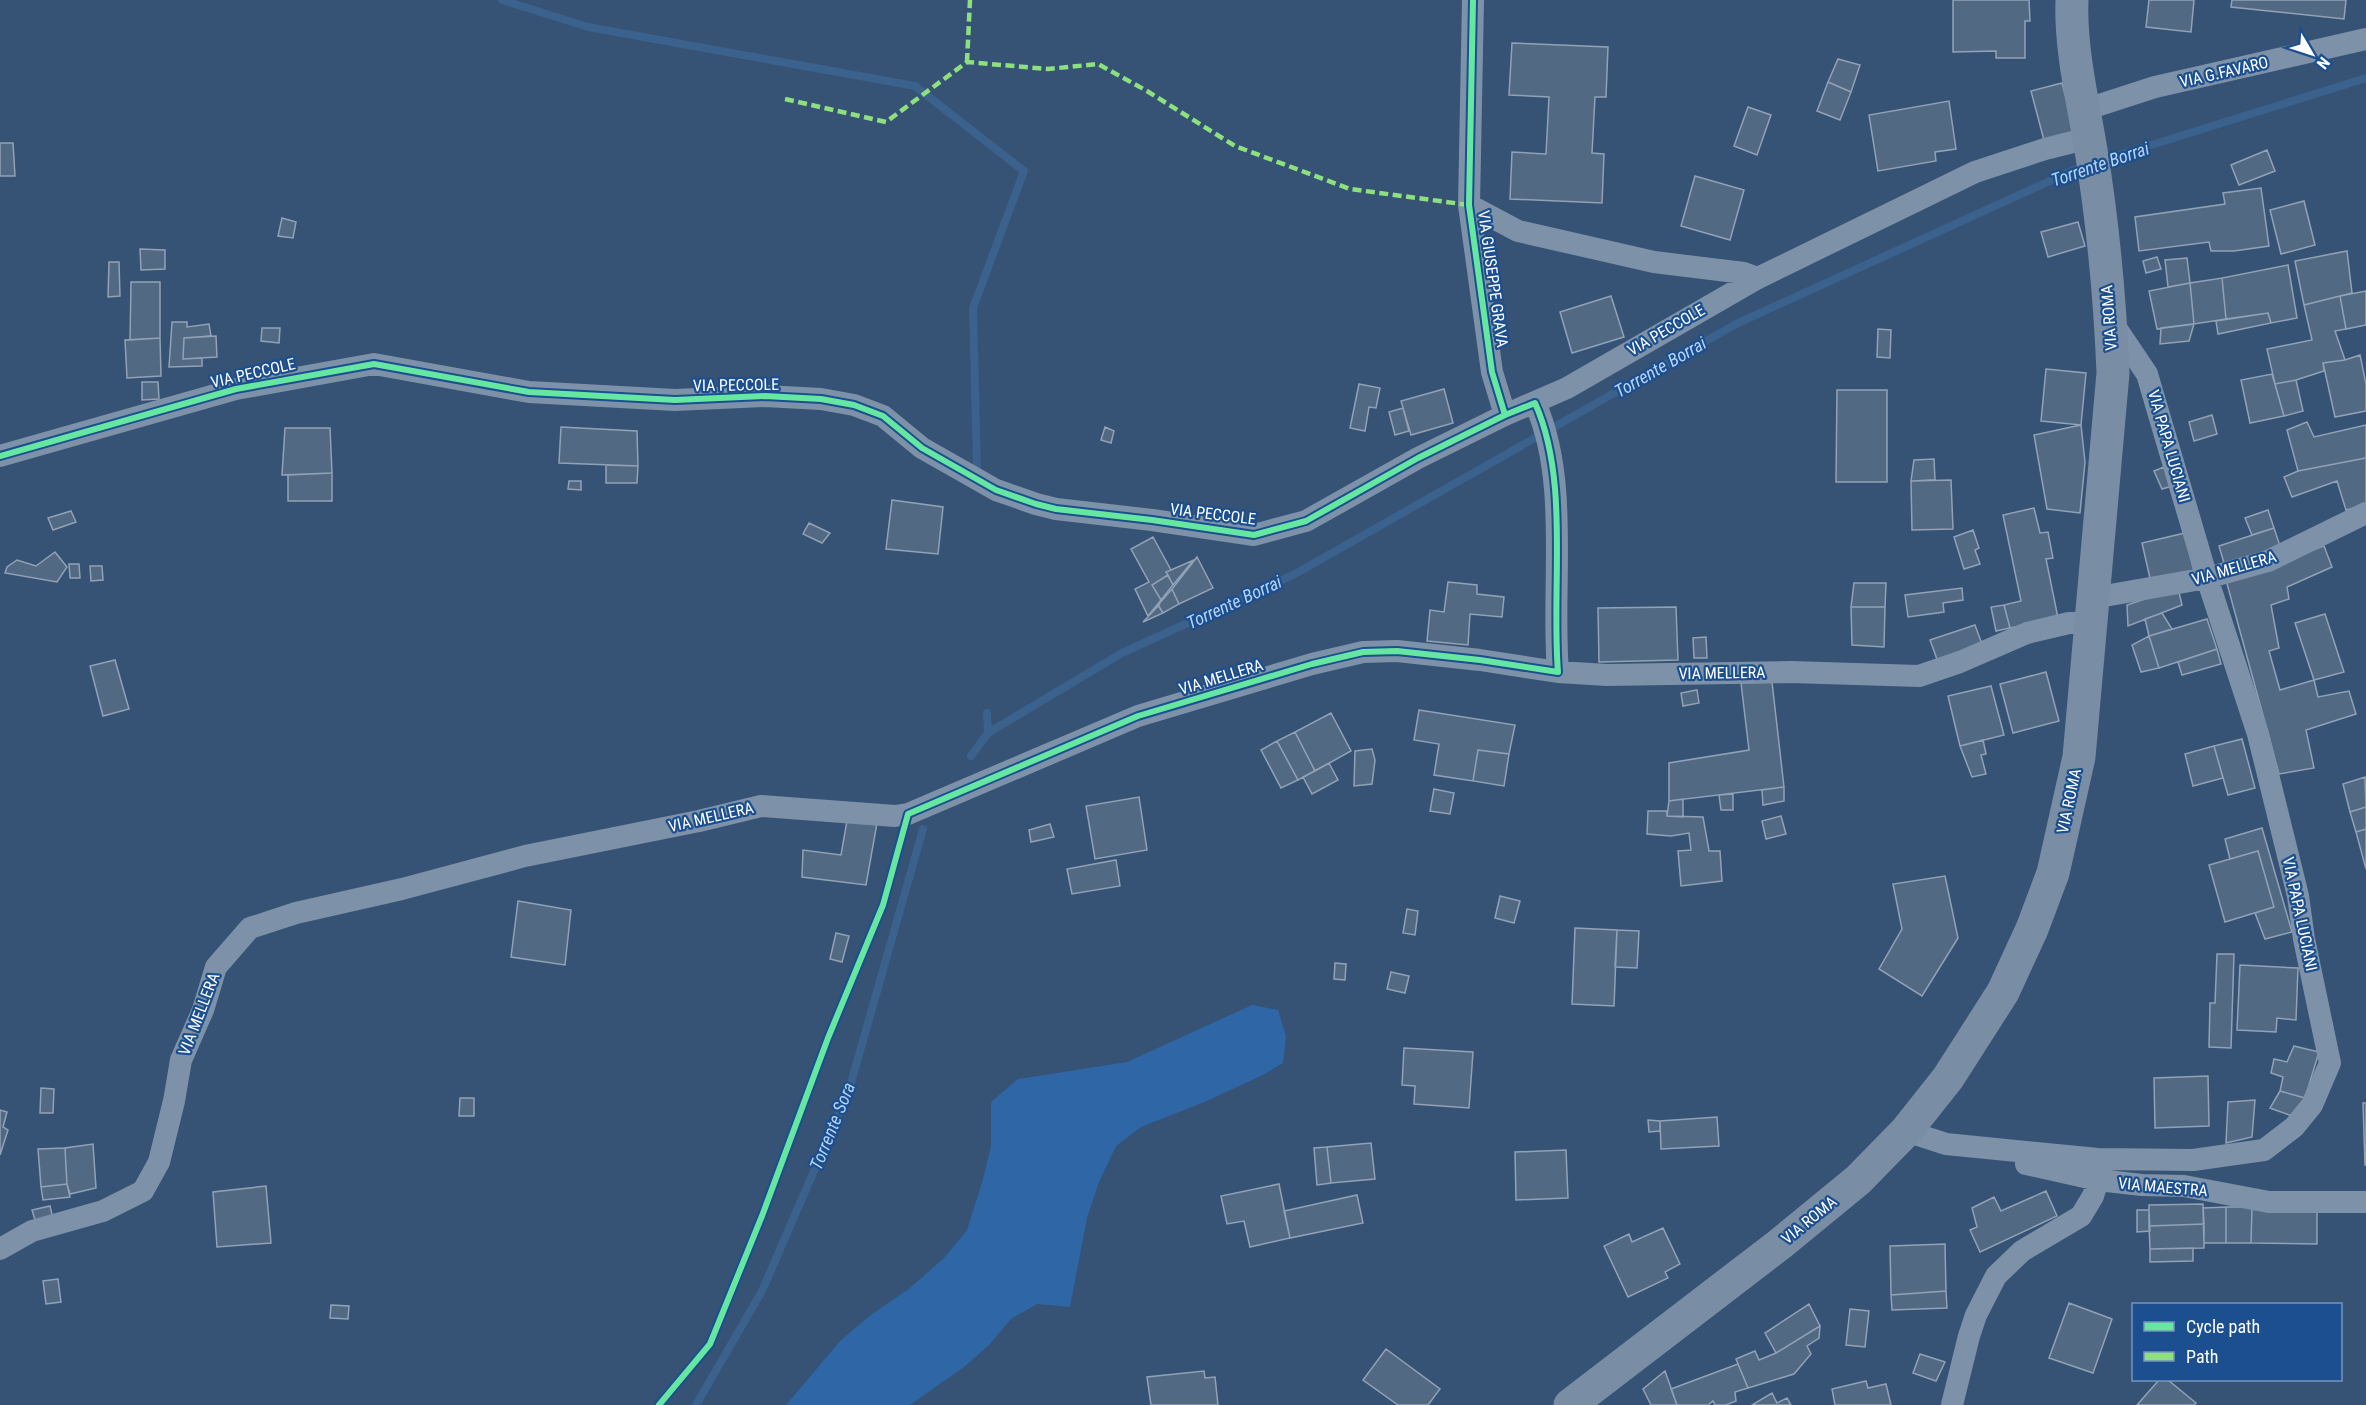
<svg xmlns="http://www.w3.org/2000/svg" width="2366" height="1405" viewBox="0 0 2366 1405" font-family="'Roboto Condensed',sans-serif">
	<rect width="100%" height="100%" fill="#365274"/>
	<path fill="#2f66a5" d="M 1252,1005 L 1278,1010 L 1286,1036 L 1283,1063 L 1261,1076 L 1202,1103 L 1141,1127 L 1116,1146 L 1099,1182 L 1087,1218 L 1070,1307 L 1037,1304 L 1011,1319 L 988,1346 L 964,1367 L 910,1405 L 786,1405 L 841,1340 L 872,1314 L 910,1288 L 944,1258 L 967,1230 L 983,1179 L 991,1146 L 991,1102 L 1018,1079 L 1127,1062 Z"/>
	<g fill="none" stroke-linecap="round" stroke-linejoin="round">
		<path stroke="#3b618d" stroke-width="8" d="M 502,0 L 588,27 L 915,86 L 1024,171 L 973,308 L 977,470
			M 2100,161 L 2366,78
			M 988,733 L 1122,653 L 1295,574 L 1736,324 L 2074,170 L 2088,165
			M 971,756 L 988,733 L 987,713
			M 696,1405 L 762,1291 L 849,1090 L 923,829"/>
	</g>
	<path fill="#526984" stroke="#92a2b6" stroke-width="1.5" d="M 1953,0 L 2029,0 L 2030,21 L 2025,21 L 2025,58 L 1996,58 L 1996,51 L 1953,52 Z
		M 2149,0 L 2194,0 L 2191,32 L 2146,27 Z
		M 2232,0 L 2346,0 L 2344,19 L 2231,7 Z
		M 1512,43 L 1608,47 L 1606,97 L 1595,97 L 1592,153 L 1604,154 L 1602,203 L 1510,199 L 1512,152 L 1546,154 L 1549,97 L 1509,95 Z
		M 1838,59 L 1860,65 L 1851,92 L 1828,82 Z
		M 1828,82 L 1851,92 L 1840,120 L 1817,111 Z
		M 2062,83 L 2076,136 L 2045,144 L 2031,91 Z
		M 1949,101 L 1956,149 L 1935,152 L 1936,161 L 1878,171 L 1869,115 Z
		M 1748,107 L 1771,115 L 1757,155 L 1734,146 Z
		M 0,143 L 13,143 L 15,176 L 0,176 Z
		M 2267,150 L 2275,171 L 2239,185 L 2231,165 Z
		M 1695,176 L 1744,190 L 1730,240 L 1681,226 Z
		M 2261,188 L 2269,246 L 2234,251 L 2211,251 L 2209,242 L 2139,251 L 2135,217 L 2225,204 L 2223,193 Z
		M 2304,201 L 2315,245 L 2281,254 L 2270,210 Z
		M 282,218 L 296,222 L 293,238 L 278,236 Z
		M 2078,222 L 2085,246 L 2048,257 L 2041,232 Z
		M 140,249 L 165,250 L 165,269 L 141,270 Z
		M 2347,251 L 2352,293 L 2304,305 L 2295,261 Z
		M 2157,257 L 2161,269 L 2146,273 L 2143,261 Z
		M 2187,258 L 2190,283 L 2168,287 L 2165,260 Z
		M 109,262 L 119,262 L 120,296 L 108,297 Z
		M 2288,265 L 2297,318 L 2271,323 L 2268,313 L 2226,319 L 2222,278 Z
		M 2222,278 L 2226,319 L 2194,324 L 2190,283 Z
		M 131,282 L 160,282 L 160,338 L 130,340 Z
		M 2190,283 L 2194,324 L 2157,329 L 2149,291 Z
		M 2366,291 L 2366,325 L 2346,329 L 2340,296 Z
		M 1611,296 L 1624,337 L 1572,353 L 1560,312 Z
		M 2340,296 L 2346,329 L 2335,331 L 2345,360 L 2323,363 L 2324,371 L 2296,380 L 2275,384 L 2267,349 L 2312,340 L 2304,305 Z
		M 2268,313 L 2271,323 L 2218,334 L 2216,321 Z
		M 172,322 L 187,322 L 187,327 L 209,324 L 211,336 L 184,338 L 183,359 L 202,358 L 202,366 L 169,367 Z
		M 2194,324 L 2189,341 L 2160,344 L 2161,328 Z
		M 262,328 L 280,328 L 279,343 L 261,341 Z
		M 1878,329 L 1891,330 L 1890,358 L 1877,357 Z
		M 216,336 L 217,357 L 183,359 L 184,338 Z
		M 160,338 L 161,376 L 127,378 L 125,340 Z
		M 2360,355 L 2366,384 L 2366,411 L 2335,417 L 2323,363 L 2345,360 Z
		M 2046,369 L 2086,373 L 2081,425 L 2041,421 Z
		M 2272,374 L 2284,416 L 2250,423 L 2241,380 Z
		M 2296,380 L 2303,411 L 2284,416 L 2275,384 Z
		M 142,382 L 158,382 L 159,399 L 142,400 Z
		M 1359,384 L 1380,388 L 1376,408 L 1369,407 L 1365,431 L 1350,428 Z
		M 1444,389 L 1453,423 L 1411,435 L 1401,401 Z
		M 1837,390 L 1887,390 L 1887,482 L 1836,482 Z
		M 1403,408 L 1409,431 L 1395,435 L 1389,412 Z
		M 2212,415 L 2217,434 L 2194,441 L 2189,422 Z
		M 2307,422 L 2314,437 L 2366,425 L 2366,458 L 2298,471 L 2287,430 Z
		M 2081,425 L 2085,462 L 2080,513 L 2047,509 L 2034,435 Z
		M 561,427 L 637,431 L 638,466 L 559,463 Z
		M 1105,427 L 1114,431 L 1111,443 L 1101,440 Z
		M 285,428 L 330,428 L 332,473 L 282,475 Z
		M 2366,458 L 2366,505 L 2346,510 L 2337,481 L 2292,497 L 2284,477 L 2298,471 Z
		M 1934,459 L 1935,480 L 1911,481 L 1914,460 Z
		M 606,465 L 638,466 L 637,483 L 606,483 Z
		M 2164,467 L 2172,486 L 2162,489 L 2154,471 Z
		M 332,473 L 332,501 L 288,501 L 288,475 Z
		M 1951,480 L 1953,529 L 1912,530 L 1911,481 Z
		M 569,481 L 581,481 L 581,490 L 568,489 Z
		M 892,500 L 943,507 L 938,554 L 886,549 Z
		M 2034,508 L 2040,533 L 2048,532 L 2053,558 L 2046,559 L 2058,618 L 2010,628 L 2004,605 L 2021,601 L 2003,515 Z
		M 2268,510 L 2274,528 L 2252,535 L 2245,518 Z
		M 71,511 L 76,522 L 53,530 L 48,518 Z
		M 809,523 L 830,533 L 822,543 L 803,534 Z
		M 2274,528 L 2282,552 L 2226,570 L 2219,546 Z
		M 1973,530 L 1979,548 L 1975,550 L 1980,564 L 1964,569 L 1954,537 Z
		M 2185,533 L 2195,576 L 2152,587 L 2142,543 Z
		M 1153,537 L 1171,570 L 1166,572 L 1168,575 L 1152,585 L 1161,600 L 1148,616 L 1135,589 L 1149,582 L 1131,549 Z
		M 2324,546 L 2332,567 L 2287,587 L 2289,599 L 2271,605 L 2279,648 L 2269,651 L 2280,690 L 2314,680 L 2318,697 L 2349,691 L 2356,714 L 2306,730 L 2314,768 L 2279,774 L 2226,580 Z
		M 55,552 L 67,567 L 57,582 L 5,573 L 7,567 L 17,560 L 36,566 Z
		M 1197,557 L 1213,588 L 1179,604 L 1172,589 Z
		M 1194,560 L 1187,568 L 1173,585 L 1166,572 Z
		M 69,564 L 79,564 L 80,578 L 70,578 Z
		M 90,566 L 102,566 L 103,580 L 91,581 Z
		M 1168,575 L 1173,585 L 1161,600 L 1152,585 Z
		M 1448,582 L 1477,585 L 1477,594 L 1504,597 L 1502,617 L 1470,614 L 1468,645 L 1427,641 L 1430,610 L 1444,612 Z
		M 1854,583 L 1886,583 L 1885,607 L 1851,607 Z
		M 1962,588 L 1963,600 L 1943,603 L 1944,612 L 1908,617 L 1905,595 Z
		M 2178,588 L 2182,605 L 2128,626 L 2127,605 Z
		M 1172,589 L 1179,604 L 1163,613 L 1158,605 Z
		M 1158,605 L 1163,613 L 1143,622 L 1159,605 Z
		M 2004,605 L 2010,628 L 1996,631 L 1991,607 Z
		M 1676,607 L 1678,660 L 1599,662 L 1598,608 Z
		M 1851,607 L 1885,607 L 1884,647 L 1852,645 Z
		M 2162,613 L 2172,629 L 2149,636 L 2145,619 Z
		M 2325,614 L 2344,672 L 2314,680 L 2295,623 Z
		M 2207,619 L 2217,649 L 2159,668 L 2149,636 Z
		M 1975,625 L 1983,647 L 1938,662 L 1930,640 Z
		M 2149,636 L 2159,668 L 2141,672 L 2132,645 Z
		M 1706,637 L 1707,658 L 1694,658 L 1693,638 Z
		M 2217,649 L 2221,664 L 2182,675 L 2178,662 Z
		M 115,660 L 129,709 L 103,716 L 90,666 Z
		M 2046,672 L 2059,721 L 2013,733 L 2000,684 Z
		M 1772,682 L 1784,787 L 1669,801 L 1669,763 L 1749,750 L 1741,683 Z
		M 1991,686 L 2004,735 L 1960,746 L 1948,696 Z
		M 1697,690 L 1699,703 L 1683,706 L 1681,693 Z
		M 1419,710 L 1515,725 L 1509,754 L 1478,750 L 1473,781 L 1434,775 L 1439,744 L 1414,740 Z
		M 1331,713 L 1351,751 L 1315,771 L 1295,732 Z
		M 1295,732 L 1315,771 L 1298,780 L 1277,741 Z
		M 2242,739 L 2255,788 L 2228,795 L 2214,746 Z
		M 1983,740 L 1986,754 L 1981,755 L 1986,774 L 1972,777 L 1960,746 Z
		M 1277,741 L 1298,780 L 1281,788 L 1261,750 Z
		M 2214,746 L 2223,778 L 2193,786 L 2185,754 Z
		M 1372,749 L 1375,760 L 1372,784 L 1354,786 L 1355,751 Z
		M 1478,750 L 1509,754 L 1504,786 L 1473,781 Z
		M 1329,763 L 1338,780 L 1312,794 L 1303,777 Z
		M 2365,777 L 2366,807 L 2350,812 L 2343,784 Z
		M 1784,787 L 1784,801 L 1763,805 L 1762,790 Z
		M 1434,789 L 1454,793 L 1450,814 L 1430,811 Z
		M 1733,794 L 1733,810 L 1721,810 L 1719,795 Z
		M 1139,797 L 1147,850 L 1095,859 L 1086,806 Z
		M 1683,799 L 1683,817 L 1667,816 L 1669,801 Z
		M 2366,807 L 2366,829 L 2356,832 L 2350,812 Z
		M 1648,811 L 1667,811 L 1667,816 L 1703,817 L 1709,851 L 1720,851 L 1722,881 L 1681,886 L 1678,851 L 1691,850 L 1689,833 L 1671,836 L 1647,834 Z
		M 848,815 L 877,823 L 866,885 L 802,877 L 803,850 L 841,855 Z
		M 1781,816 L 1786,834 L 1766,839 L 1762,821 Z
		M 1050,824 L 1054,837 L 1031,842 L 1029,830 Z
		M 2262,828 L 2292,932 L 2265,939 L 2255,913 L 2274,907 L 2258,851 L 2230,859 L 2225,839 Z
		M 2366,829 L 2366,869 L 2356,832 Z
		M 2258,851 L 2274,907 L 2225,922 L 2209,865 Z
		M 1116,860 L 1120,886 L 1072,894 L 1067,869 Z
		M 1945,876 L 1958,938 L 1922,996 L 1879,969 L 1902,929 L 1893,884 Z
		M 1500,896 L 1520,901 L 1514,923 L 1495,918 Z
		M 518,901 L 571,910 L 565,965 L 511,957 Z
		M 1407,909 L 1418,911 L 1415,935 L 1403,933 Z
		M 1575,928 L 1617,930 L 1614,1006 L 1572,1004 Z
		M 1617,930 L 1639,931 L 1637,968 L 1615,967 Z
		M 836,933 L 849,936 L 842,962 L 830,959 Z
		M 2217,954 L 2234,954 L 2231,1048 L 2209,1047 L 2210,1003 L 2215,1003 Z
		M 1335,963 L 1346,964 L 1345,980 L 1334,979 Z
		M 2240,965 L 2298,968 L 2296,1020 L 2277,1018 L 2276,1032 L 2237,1030 Z
		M 1391,972 L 1409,976 L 1405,993 L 1387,989 Z
		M 2294,1046 L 2319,1052 L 2305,1098 L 2280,1091 L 2283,1077 L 2271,1073 L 2274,1059 L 2287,1062 Z
		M 1404,1048 L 1473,1052 L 1469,1108 L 1414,1104 L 1415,1086 L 1402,1085 Z
		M 2208,1076 L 2209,1126 L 2155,1128 L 2154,1078 Z
		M 41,1088 L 54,1089 L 53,1113 L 40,1113 Z
		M 2280,1091 L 2305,1098 L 2292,1116 L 2270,1108 Z
		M 460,1098 L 474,1098 L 474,1116 L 459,1116 Z
		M 2255,1100 L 2252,1137 L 2226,1143 L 2228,1102 Z
		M 2363,1103 L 2366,1103 L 2366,1165 L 2365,1165 Z
		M 0,1110 L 7,1112 L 3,1127 L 8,1130 L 0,1155 Z
		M 1717,1117 L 1719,1146 L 1661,1149 L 1660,1121 Z
		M 1648,1120 L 1660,1121 L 1660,1131 L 1649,1132 Z
		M 1371,1143 L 1375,1179 L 1331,1183 L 1327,1147 Z
		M 93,1144 L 96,1188 L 70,1194 L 67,1184 L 65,1148 Z
		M 1327,1147 L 1331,1183 L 1317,1185 L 1314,1148 Z
		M 65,1148 L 67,1184 L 41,1187 L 38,1149 Z
		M 1566,1150 L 1568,1198 L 1516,1200 L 1515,1152 Z
		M 67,1184 L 70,1197 L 43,1200 L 41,1187 Z
		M 1279,1184 L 1290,1238 L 1250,1247 L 1244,1221 L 1227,1224 L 1221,1196 Z
		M 266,1186 L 271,1243 L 217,1247 L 213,1192 Z
		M 2046,1191 L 2057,1216 L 1980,1252 L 1970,1230 L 1977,1227 L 1972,1208 L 1994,1197 L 2001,1211 Z
		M 1357,1195 L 1363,1223 L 1290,1238 L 1284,1211 Z
		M 2203,1204 L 2204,1224 L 2149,1226 L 2149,1205 Z
		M 50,1206 L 53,1219 L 36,1223 L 32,1210 Z
		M 2226,1207 L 2252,1207 L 2251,1243 L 2226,1243 Z
		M 2226,1207 L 2226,1243 L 2204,1243 L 2203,1208 Z
		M 2252,1207 L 2317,1208 L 2317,1244 L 2251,1243 Z
		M 2137,1210 L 2149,1210 L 2150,1231 L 2137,1232 Z
		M 2204,1224 L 2204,1248 L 2150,1249 L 2149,1226 Z
		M 1663,1228 L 1680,1264 L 1665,1272 L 1668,1278 L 1628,1297 L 1604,1246 L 1629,1234 L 1632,1242 Z
		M 1945,1244 L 1946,1291 L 1891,1295 L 1890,1246 Z
		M 2193,1248 L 2193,1261 L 2150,1262 L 2150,1249 Z
		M 58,1279 L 61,1302 L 46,1304 L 43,1281 Z
		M 1946,1291 L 1947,1308 L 1892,1310 L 1891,1295 Z
		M 2069,1303 L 2112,1319 L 2093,1373 L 2049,1358 Z
		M 1809,1304 L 1820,1326 L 1776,1353 L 1765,1333 Z
		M 331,1305 L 349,1306 L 348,1319 L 330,1318 Z
		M 1850,1309 L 1869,1311 L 1865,1347 L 1846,1345 Z
		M 1820,1326 L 1819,1338 L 1807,1346 L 1811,1354 L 1794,1374 L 1748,1388 L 1736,1359 L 1755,1351 L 1759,1360 L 1776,1353 Z
		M 1386,1349 L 1440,1389 L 1428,1405 L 1398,1405 L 1363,1380 Z
		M 1920,1354 L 1945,1362 L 1936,1381 L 1913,1373 Z
		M 1738,1364 L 1748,1388 L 1735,1392 L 1736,1401 L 1726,1405 L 1715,1405 L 1713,1401 L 1708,1405 L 1677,1405 L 1671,1389 Z
		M 1204,1371 L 1205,1378 L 1215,1377 L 1218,1405 L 1151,1405 L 1147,1377 Z
		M 1665,1371 L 1677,1405 L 1651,1405 L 1643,1389 Z
		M 2159,1380 L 2168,1380 L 2196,1403 L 2194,1405 L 2137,1405 Z
		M 1866,1381 L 1868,1388 L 1886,1384 L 1891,1405 L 1835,1405 L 1832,1389 Z
		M 1772,1393 L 1777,1403 L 1787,1398 L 1791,1405 L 1752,1405 Z"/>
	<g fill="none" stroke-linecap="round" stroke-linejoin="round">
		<path stroke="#7d92a8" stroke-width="22" d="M 1473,0 L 1469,205 L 1492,372 L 1505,415
			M 2084,110 L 2155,87 L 2366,39
			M 1469,205 L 1518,231 L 1654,262 L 1744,273 L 1758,278
			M 1535,403 C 1570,481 1551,586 1558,672
			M 0,456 L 236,389 L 374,364 L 529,392 L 675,400 L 765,396 L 821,399 L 854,405 L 883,416 L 922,448 L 996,490 L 1036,504 L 1056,509 L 1152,520 L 1254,535 L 1306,521 L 1418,458 L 1505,415 L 1567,388 L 1758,278 L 1975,172 L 2045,149 L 2089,138
			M 2093,598 L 2207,578 L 2268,561 L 2366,513
			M 1906,1131 L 1946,1144 L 2098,1159 L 2193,1160 L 2264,1150 L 2294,1127 L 2312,1105 L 2330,1063 L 2304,939 L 2298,896 L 2258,734 L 2207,578 L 2147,374 L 2112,322
			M 2026,1164 L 2098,1180 L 2142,1185 L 2184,1186 L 2269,1202 L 2366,1202
			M 0,1249 L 32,1231 L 103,1211 L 143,1191 L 159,1162 L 174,1101 L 181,1060 L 203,1010 L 216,967 L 250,928 L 296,913 L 402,889 L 525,856 L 699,821 L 761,806 L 895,816 L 908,814 L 1138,716 L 1312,664 L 1363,652 L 1397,651 L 1480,660 L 1558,672 L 1607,675 L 1791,672 L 1919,676 L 1960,662 L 2027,633 L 2069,623 L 2091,623
			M 1952,1405 L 1969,1336 L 1976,1315 L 1996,1276 L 2022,1251 L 2081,1216 L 2093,1196 L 2098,1180"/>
		<path stroke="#798da4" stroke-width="33" d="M 1570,1405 L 1780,1244 L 1858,1180 L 1906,1131 L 1948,1078 L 2003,992 L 2032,929 L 2053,873 L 2079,757 L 2113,373 C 2110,299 2103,224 2091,150 C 2083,102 2070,48 2072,0"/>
		<path stroke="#8de07e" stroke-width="4.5" stroke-dasharray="9 4.5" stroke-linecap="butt" d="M 967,62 L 970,0
			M 785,99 L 886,122 L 967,62 L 1048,69 L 1098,64 L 1147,91 L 1235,146 L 1350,189 L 1469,205"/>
		<defs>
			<path id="cycleway" d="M 1473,0 L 1469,205 L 1492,372 L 1505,415
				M 0,456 L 236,389 L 374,364 L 529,392 L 675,400 L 765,396 L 821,399 L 854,405 L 883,416 L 922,448 L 996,490 L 1036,504 L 1056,509 L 1152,520 L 1254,535 L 1306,521 L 1418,458 L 1505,415 L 1535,403 C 1570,481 1551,586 1558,672 L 1480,660 L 1397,651 L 1363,652 L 1312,664 L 1138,716 L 908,814 L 883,905 L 828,1038 L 762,1216 L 710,1344 L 659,1405"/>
		</defs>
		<use href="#cycleway" stroke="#1b4f8f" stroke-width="10"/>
		<use href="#cycleway" stroke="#66e7a1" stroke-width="6"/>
	</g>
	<g text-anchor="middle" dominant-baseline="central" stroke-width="4.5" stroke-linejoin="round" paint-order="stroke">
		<g font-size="16" fill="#fff" stroke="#1b4f8f">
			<text transform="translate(2224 72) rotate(-13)">VIA G.FAVARO</text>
			<text transform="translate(1493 279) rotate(82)">VIA GIUSEPPE GRAVA</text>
			<text transform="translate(2109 318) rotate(-94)">VIA ROMA</text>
			<text transform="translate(1666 330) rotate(-30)">VIA PECCOLE</text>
			<text transform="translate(253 373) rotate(-13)">VIA PECCOLE</text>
			<text transform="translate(736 385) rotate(-1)">VIA PECCOLE</text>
			<text transform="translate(2169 446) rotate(74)">VIA PAPA LUCIANI</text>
			<text transform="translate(1213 514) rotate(7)">VIA PECCOLE</text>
			<text transform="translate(2234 568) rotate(-16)">VIA MELLERA</text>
			<text transform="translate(1722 673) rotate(-1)">VIA MELLERA</text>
			<text transform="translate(1221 677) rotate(-17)">VIA MELLERA</text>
			<text transform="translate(2069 801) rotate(-78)">VIA ROMA</text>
			<text transform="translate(711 817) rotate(-13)">VIA MELLERA</text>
			<text transform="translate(2300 914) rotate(78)">VIA PAPA LUCIANI</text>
			<text transform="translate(199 1014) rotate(-69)">VIA MELLERA</text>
			<text transform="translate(2163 1187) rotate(5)">VIA MAESTRA</text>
			<text transform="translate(1809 1220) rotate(-39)">VIA ROMA</text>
		</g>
		<g font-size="18" font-style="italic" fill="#b5d3f5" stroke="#1b4f8f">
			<text transform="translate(2100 164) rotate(-19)">Torrente Borrai</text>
			<text transform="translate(1660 367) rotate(-30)">Torrente Borrai</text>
			<text transform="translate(1234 602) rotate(-25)">Torrente Borrai</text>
			<text transform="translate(832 1126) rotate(-68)">Torrente Sora</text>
		</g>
	</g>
	<rect x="2132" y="1303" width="210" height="78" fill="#1b4f8f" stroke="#7695bc" stroke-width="1.5"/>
	<rect x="2144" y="1322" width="30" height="9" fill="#66e7a1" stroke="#7695bc" stroke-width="1.5"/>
	<text x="2186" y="1333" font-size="18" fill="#ffffff">Cycle path</text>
	<rect x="2144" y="1352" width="30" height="9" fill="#8de07e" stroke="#7695bc" stroke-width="1.5"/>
	<text x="2186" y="1363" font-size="18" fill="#ffffff">Path</text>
	<g transform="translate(2312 54) rotate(129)" stroke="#1b4f8f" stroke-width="4.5" paint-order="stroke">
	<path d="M0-4.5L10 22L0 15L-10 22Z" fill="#ffffff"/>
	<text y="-9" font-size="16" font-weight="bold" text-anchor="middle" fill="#ffffff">N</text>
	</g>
</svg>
